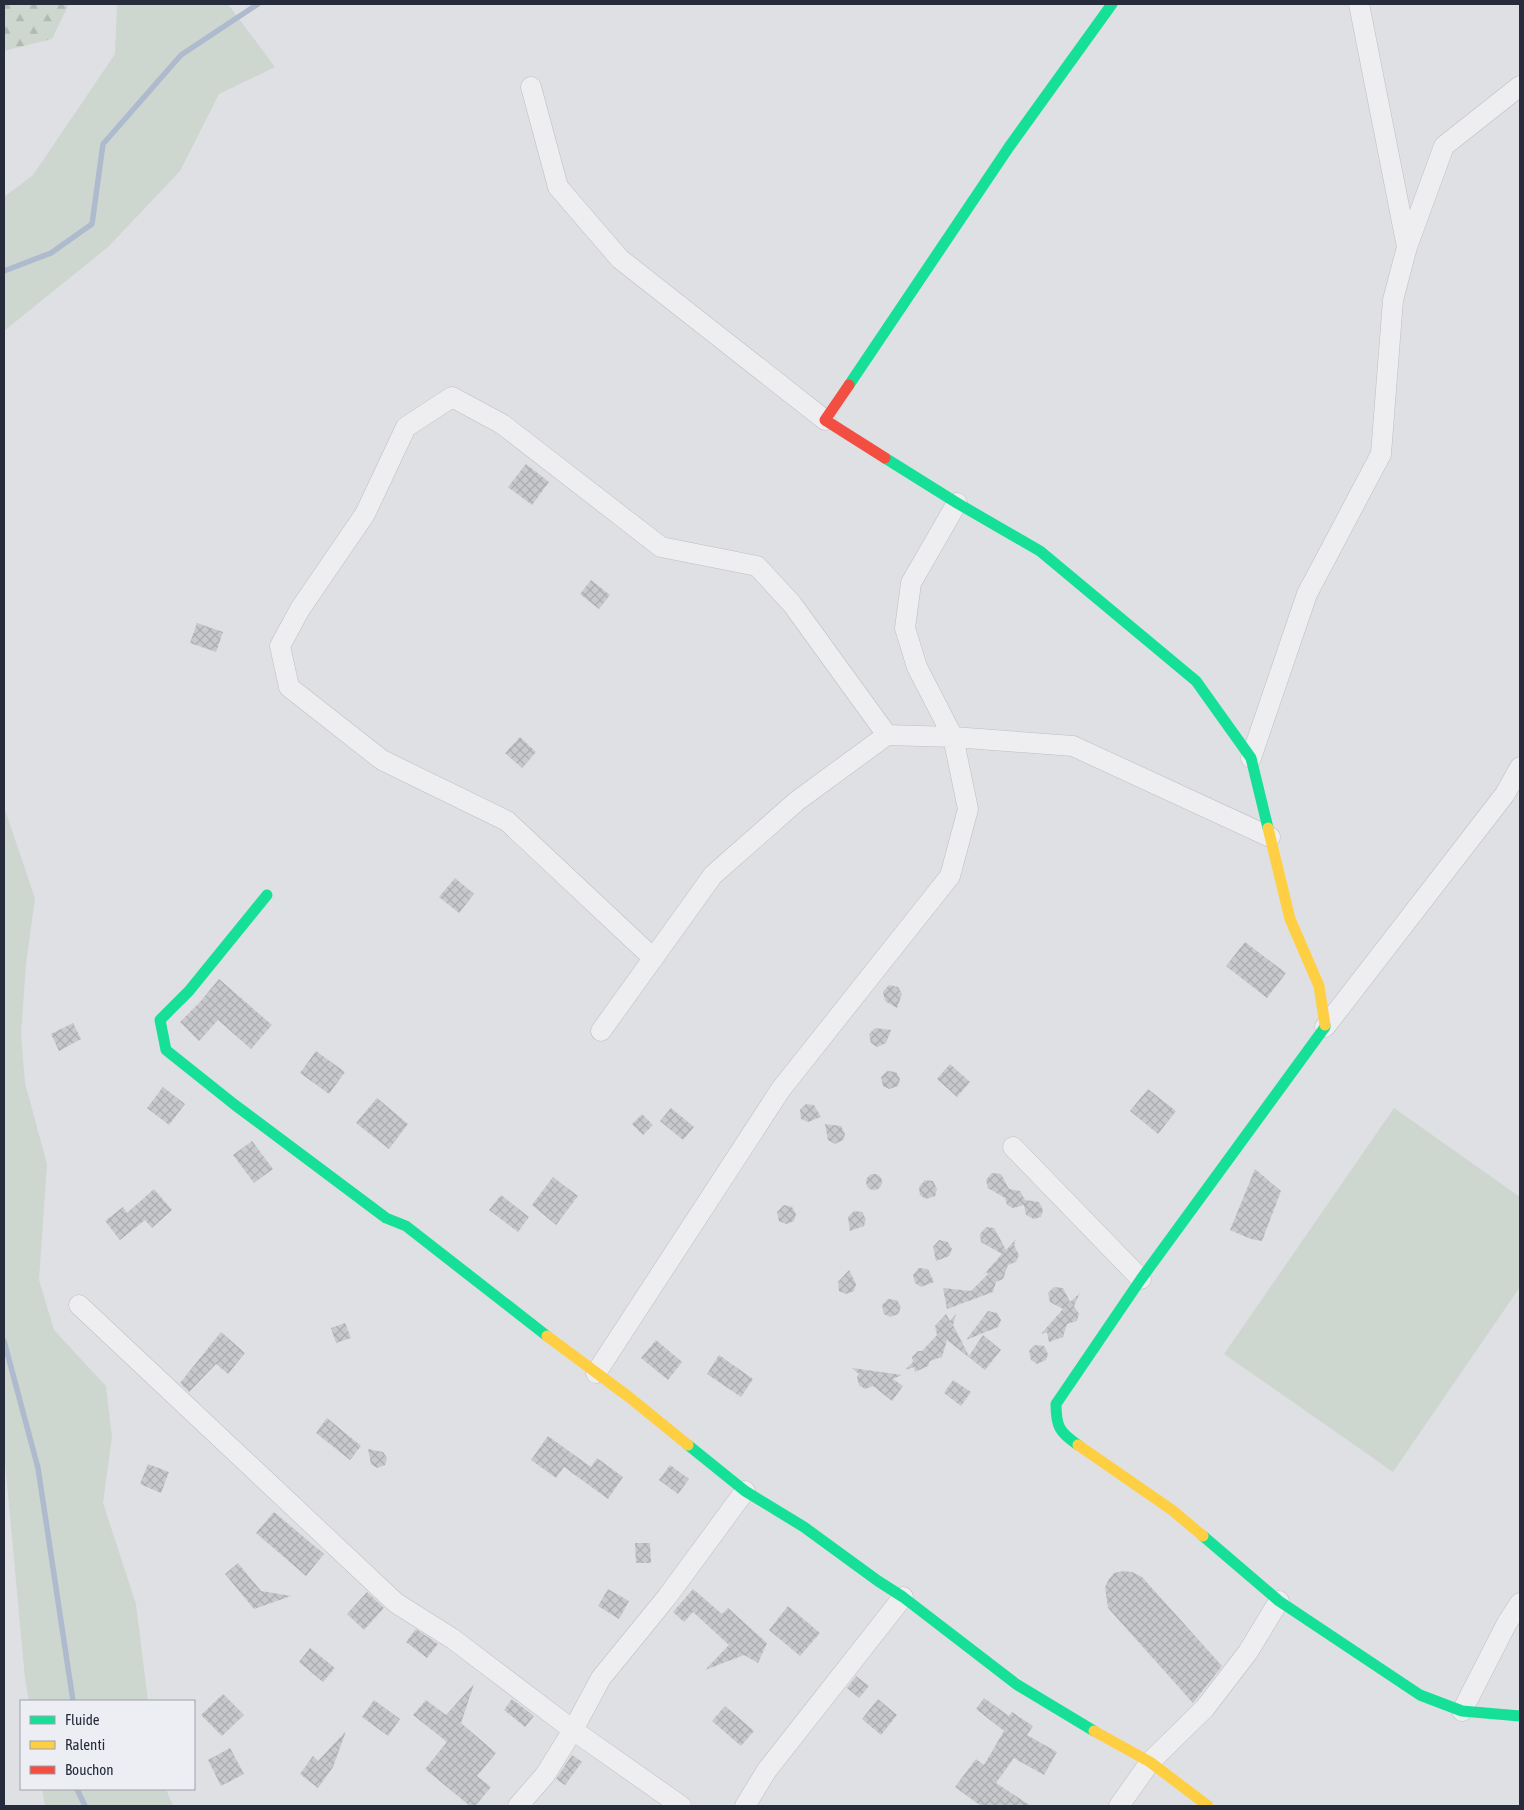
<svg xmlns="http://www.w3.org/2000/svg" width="1524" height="1810" viewBox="0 0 1524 1810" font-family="'Asap Condensed',sans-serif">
	<defs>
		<pattern id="forest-firs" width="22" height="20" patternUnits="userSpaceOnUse" patternTransform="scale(1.25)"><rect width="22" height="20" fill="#ced7cf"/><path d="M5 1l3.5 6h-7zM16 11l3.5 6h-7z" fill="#b1b9b3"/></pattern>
		<pattern id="building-cross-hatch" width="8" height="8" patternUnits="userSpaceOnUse" patternTransform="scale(1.25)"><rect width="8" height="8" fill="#c7c8cc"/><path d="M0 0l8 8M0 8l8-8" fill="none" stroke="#abacb0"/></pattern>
	</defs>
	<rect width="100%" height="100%" fill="#dfe0e4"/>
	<path fill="#ced7cf" d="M 117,4 L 228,4 L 275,67 L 219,94 L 180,171 L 108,247 L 4,331 L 4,197 L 33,175 L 115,54 Z
		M 4,807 L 35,898 L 26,964 L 21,1035 L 25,1083 L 47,1164 L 39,1280 L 54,1330 L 106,1386 L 112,1437 L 103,1503 L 136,1604 L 148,1701 L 29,1701 L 25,1679 L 4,1451 Z
		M 1394,1108 L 1520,1197 L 1520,1287 L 1393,1472 L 1224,1354 Z
		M 42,1789 L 166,1789 L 173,1806 L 45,1806 Z"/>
	<path fill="url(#forest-firs)" d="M 4,4 L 69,4 L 52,39 L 4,51 Z"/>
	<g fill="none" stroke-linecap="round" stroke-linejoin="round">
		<path stroke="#aebace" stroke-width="5.5" d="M 4,271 L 51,253 L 92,224 L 103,144 L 181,55 L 258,4
			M 4,1341 L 38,1468 L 73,1701
			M 77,1789 L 85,1806"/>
	</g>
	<path fill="url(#building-cross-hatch)" d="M 526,464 L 549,482 L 532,505 L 508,487 Z
		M 591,580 L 610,595 L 599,609 L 580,594 Z
		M 197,623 L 223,632 L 216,652 L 190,643 Z
		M 520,737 L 536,752 L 522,768 L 505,753 Z
		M 455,878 L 474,894 L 459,913 L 439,897 Z
		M 1245,942 L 1286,973 L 1267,998 L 1226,966 Z
		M 219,979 L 272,1025 L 251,1049 L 218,1020 L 199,1041 L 180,1022 L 200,1002 Z
		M 889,985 L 898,987 L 902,994 L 897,1008 L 885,1001 L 883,992 Z
		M 73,1023 L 81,1039 L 59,1051 L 51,1034 Z
		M 875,1028 L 891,1030 L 886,1043 L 877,1047 L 871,1043 L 869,1034 Z
		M 316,1051 L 345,1072 L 329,1094 L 300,1073 Z
		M 950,1064 L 970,1082 L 957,1097 L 937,1079 Z
		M 887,1071 L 896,1072 L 900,1079 L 898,1086 L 889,1089 L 883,1086 L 881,1077 Z
		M 163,1087 L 185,1104 L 169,1125 L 147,1108 Z
		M 1148,1089 L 1176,1111 L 1158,1134 L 1130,1111 Z
		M 377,1098 L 408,1124 L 389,1149 L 356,1123 Z
		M 806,1104 L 814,1105 L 821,1117 L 808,1122 L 801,1119 L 800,1110 Z
		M 671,1108 L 694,1127 L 683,1140 L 660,1121 Z
		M 642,1114 L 653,1125 L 643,1135 L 632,1124 Z
		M 825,1124 L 841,1126 L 845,1134 L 843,1140 L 835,1144 L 828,1140 Z
		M 252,1141 L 273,1169 L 254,1183 L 233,1155 Z
		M 1255,1169 L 1281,1191 L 1262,1241 L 1251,1239 L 1230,1230 Z
		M 992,1173 L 1001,1174 L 1009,1189 L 1020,1191 L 1025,1200 L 1039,1202 L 1043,1210 L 1041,1217 L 1034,1219 L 1026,1215 L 1024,1205 L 1013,1208 L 1007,1205 L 1005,1198 L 988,1188 L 986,1180 Z
		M866 1182a8 8 0 1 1 16 0a8 8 0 1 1-16 0Z
		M 553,1177 L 578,1196 L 556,1225 L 532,1205 Z
		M 925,1180 L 933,1181 L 937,1189 L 935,1196 L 926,1199 L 920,1195 L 919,1187 Z
		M 154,1189 L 172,1210 L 152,1228 L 145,1220 L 120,1240 L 105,1221 L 123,1207 L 127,1213 Z
		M 501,1195 L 529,1217 L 518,1232 L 489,1210 Z
		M 784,1205 L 792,1207 L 796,1214 L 794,1221 L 786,1224 L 779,1221 L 777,1212 Z
		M 854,1211 L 862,1212 L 866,1219 L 864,1226 L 850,1231 L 848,1217 Z
		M 986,1227 L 994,1228 L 1006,1250 L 1016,1239 L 1014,1245 L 1019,1255 L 1016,1262 L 1008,1265 L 1003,1279 L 996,1282 L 993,1292 L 947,1309 L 943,1288 L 971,1291 L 988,1274 L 987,1272 L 984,1274 L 1002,1254 L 981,1242 L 980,1234 Z
		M 939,1240 L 948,1242 L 952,1249 L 949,1256 L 936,1261 L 933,1247 Z
		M 919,1268 L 928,1269 L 934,1282 L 921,1287 L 915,1283 L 913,1275 Z
		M 849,1270 L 856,1284 L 854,1291 L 846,1294 L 839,1291 L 838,1282 Z
		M 1054,1287 L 1063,1288 L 1070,1302 L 1080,1293 L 1074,1306 L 1079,1314 L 1077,1321 L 1067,1324 L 1063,1337 L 1049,1342 L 1047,1332 L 1041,1334 L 1063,1309 L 1050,1302 L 1048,1293 Z
		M 888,1299 L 897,1300 L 901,1307 L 898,1314 L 890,1317 L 884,1314 L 882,1305 Z
		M 988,1311 L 997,1313 L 1001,1320 L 998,1327 L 966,1340 Z
		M 946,1314 L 950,1321 L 956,1314 L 953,1325 L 969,1356 L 983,1335 L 1001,1350 L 985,1370 L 947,1340 L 942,1357 L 930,1361 L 928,1366 L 915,1372 L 914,1367 L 905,1370 L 913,1362 L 912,1357 L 918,1351 L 922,1351 L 937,1335 L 935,1326 Z
		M 345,1323 L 351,1338 L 336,1343 L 331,1328 Z
		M 221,1332 L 245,1353 L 228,1374 L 216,1364 L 189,1392 L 180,1383 Z
		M 656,1340 L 682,1362 L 668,1380 L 641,1358 Z
		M 1035,1345 L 1044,1346 L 1048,1354 L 1046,1360 L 1037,1364 L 1031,1360 L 1029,1351 Z
		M 719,1355 L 753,1379 L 741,1397 L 707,1374 Z
		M 852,1368 L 902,1375 L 893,1379 L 903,1386 L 892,1401 L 873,1386 L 865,1389 L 859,1385 L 857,1377 L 859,1374 Z
		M 953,1380 L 971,1392 L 961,1406 L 944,1393 Z
		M 327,1418 L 361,1446 L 350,1460 L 316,1433 Z
		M 548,1436 L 591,1467 L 597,1458 L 623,1477 L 608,1499 L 564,1467 L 556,1478 L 531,1460 Z
		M 368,1449 L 383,1452 L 387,1458 L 385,1465 L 377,1468 L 371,1464 Z
		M 148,1464 L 169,1472 L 161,1493 L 140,1484 Z
		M 670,1465 L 689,1479 L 678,1494 L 659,1480 Z
		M 274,1512 L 324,1554 L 306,1576 L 256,1533 Z
		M 635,1543 L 650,1543 L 651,1563 L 636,1563 Z
		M 238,1563 L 261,1591 L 291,1596 L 254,1609 L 225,1574 Z
		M 1124,1571 L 1132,1572 L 1142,1577 L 1222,1666 L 1193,1703 L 1108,1608 L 1105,1587 L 1109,1579 L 1114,1573 Z
		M 608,1589 L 629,1601 L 619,1619 L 598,1606 Z
		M 693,1589 L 722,1614 L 728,1608 L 767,1643 L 758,1663 L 744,1655 L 705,1670 L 729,1645 L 693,1612 L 684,1622 L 673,1612 Z
		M 367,1592 L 384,1608 L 364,1630 L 347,1614 Z
		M 788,1606 L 820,1633 L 800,1656 L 769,1630 Z
		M 416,1629 L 438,1644 L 427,1658 L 406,1642 Z
		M 310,1648 L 335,1668 L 323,1682 L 299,1662 Z
		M 856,1676 L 869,1686 L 859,1698 L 847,1688 Z
		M 474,1684 L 461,1723 L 496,1753 L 477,1776 L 491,1787 L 475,1806 L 470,1806 L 425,1769 L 447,1742 L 413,1715 L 426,1700 L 446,1715 Z
		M 223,1694 L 244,1715 L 222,1736 L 201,1715 Z
		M 984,1698 L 1009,1716 L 1012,1712 L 1033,1726 L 1027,1735 L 1057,1752 L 1044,1775 L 1014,1758 L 996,1783 L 1031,1806 L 981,1806 L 955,1787 L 976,1759 L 984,1765 L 1004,1731 L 976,1709 Z
		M 512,1699 L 534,1716 L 525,1727 L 504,1710 Z
		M 878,1699 L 897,1715 L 881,1735 L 862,1719 Z
		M 374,1700 L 400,1719 L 388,1736 L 362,1717 Z
		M 725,1706 L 754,1731 L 741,1746 L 712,1721 Z
		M 346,1731 L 333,1767 L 318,1788 L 300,1774 L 313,1756 L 318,1761 Z
		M 230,1748 L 244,1774 L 221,1786 L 208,1760 Z
		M 572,1755 L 582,1762 L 565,1785 L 556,1779 Z"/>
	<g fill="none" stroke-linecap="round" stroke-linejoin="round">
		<defs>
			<path id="street" d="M 1359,4 L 1407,247
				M 531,87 L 558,187 L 620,259 L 825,420
				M 1251,758 L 1307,594 L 1381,454 L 1393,300 L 1407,247 L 1444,146 L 1520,86
				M 653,958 L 507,821 L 382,760 L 289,687 L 280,646 L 300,609 L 365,514 L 406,427 L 452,397 L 502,424 L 661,547 L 757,566 L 792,604 L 887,735
				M 1325,1027 L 1505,794 L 1520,767
				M 601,1031 L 713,875 L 797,801 L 887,735 L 953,737 L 1073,746 L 1270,837
				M 1013,1147 L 1141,1279
				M 79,1305 L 396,1603 L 453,1639 L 573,1730 L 681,1806
				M 596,1373 L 781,1089 L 950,876 L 968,809 L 953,737 L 917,667 L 905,628 L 911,583 L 957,503
				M 1462,1711 L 1507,1623 L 1520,1603
				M 518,1806 L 545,1775 L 573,1730 L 601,1678 L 667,1597 L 745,1491
				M 745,1806 L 767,1770 L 903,1597
				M 1119,1806 L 1150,1762 L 1205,1708 L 1248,1652 L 1279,1601"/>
		</defs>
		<use href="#street" stroke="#bdbec2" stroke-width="21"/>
		<use href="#street" stroke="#eeeef1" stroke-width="20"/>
		<path stroke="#16e098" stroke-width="11" d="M 849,385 L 1009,147 L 1112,4
			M 885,458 L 957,503 L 1040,551 L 1196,681 L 1251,758 L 1268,828
			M 267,895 L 189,991 L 160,1020 L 166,1050 L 235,1105 L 386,1218 L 406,1226 L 547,1336
			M 688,1445 L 745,1491 L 804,1527 L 878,1581 L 903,1597 L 1016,1684 L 1094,1731
			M 1078,1445 C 1059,1432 1056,1426 1056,1404 L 1141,1279 L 1325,1027 L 1325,1025
			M 1203,1536 L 1279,1601 L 1420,1695 L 1462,1711 L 1520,1716"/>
		<path stroke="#ffcf43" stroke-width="11" d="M 1268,828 L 1290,919 L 1319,986 L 1325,1025
			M 547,1336 L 629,1397 L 688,1445
			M 1078,1445 L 1172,1510 L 1203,1536
			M 1094,1731 L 1150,1762 L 1208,1806"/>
		<path stroke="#f24e42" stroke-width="11" d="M 849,385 L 825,420 L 885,458"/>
	</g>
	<rect width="1524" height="1810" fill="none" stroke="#272c3c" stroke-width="10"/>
	<rect x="20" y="1700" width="175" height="90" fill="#eceef4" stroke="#9da0aa"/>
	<rect x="30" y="1716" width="25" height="8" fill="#16e098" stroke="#9da0aa"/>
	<text x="65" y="1725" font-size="15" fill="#272c3c">Fluide</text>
	<rect x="30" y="1741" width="25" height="8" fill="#ffcf43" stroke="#9da0aa"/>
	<text x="65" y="1750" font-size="15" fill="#272c3c">Ralenti</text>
	<rect x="30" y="1766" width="25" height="8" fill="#f24e42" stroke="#9da0aa"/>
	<text x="65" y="1775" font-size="15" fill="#272c3c">Bouchon</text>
</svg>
